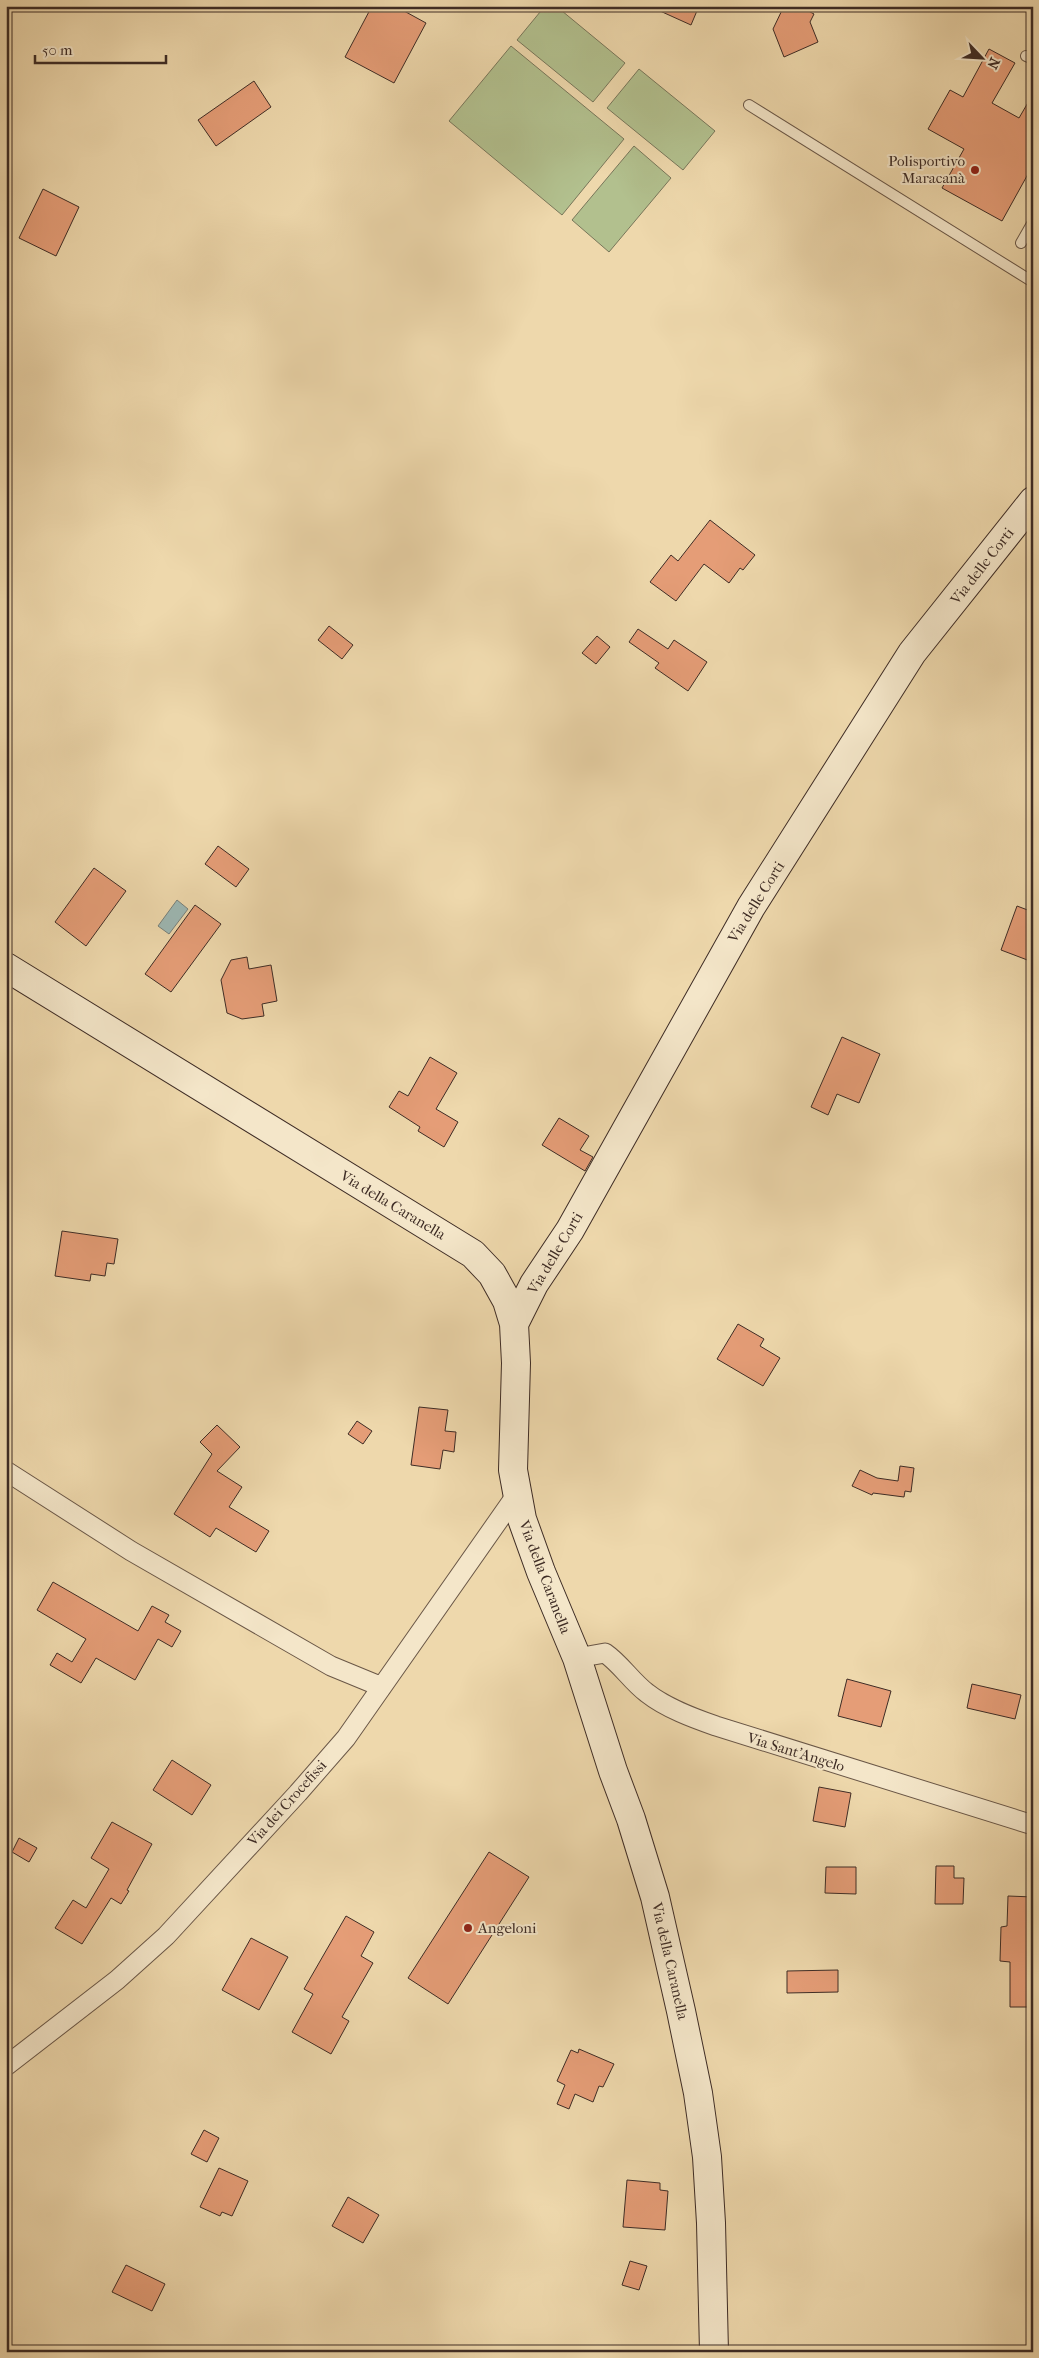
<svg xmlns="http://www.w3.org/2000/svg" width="1039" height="2358" viewBox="0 0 1039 2358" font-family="'IM FELL French Canon',serif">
	<rect width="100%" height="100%" fill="#eed8ac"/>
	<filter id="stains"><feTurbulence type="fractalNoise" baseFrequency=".004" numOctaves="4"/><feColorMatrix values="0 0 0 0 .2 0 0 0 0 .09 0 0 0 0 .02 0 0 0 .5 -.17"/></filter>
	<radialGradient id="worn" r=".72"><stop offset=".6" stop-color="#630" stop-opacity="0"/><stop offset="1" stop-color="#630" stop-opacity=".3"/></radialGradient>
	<path fill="#b2c08e" stroke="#78765a" d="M 545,6 L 556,6 L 625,63 L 593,102 L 517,40 Z
		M 511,46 L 624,139 L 562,215 L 449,121 Z
		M 639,69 L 715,131 L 683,170 L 607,108 Z
		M 634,146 L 671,178 L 609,252 L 572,220 Z"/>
	<path fill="#9db8b4" stroke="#77807b" d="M 177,900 L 188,909 L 169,934 L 158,926 Z"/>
	<path fill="#e59d77" stroke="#3e2c25" d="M 372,6 L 395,6 L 426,23 L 394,83 L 345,57 Z
		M 649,6 L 699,6 L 691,25 Z
		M 784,6 L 799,6 L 814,14 L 810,22 L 818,42 L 784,57 L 773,29 Z
		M 989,49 L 1015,63 L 992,103 L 1019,118 L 1033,94 L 1033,165 L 1002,221 L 942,188 L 964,149 L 928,129 L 950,90 L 963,97 Z
		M 254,81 L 271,107 L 216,146 L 198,120 Z
		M 43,189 L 79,207 L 56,256 L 19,238 Z
		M 710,520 L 755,555 L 743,570 L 740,568 L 729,583 L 704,564 L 676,601 L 650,582 L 671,555 L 678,561 Z
		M 329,626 L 353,645 L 342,659 L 318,640 Z
		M 638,629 L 668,649 L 674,640 L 707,662 L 688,691 L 655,668 L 659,663 L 629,642 Z
		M 597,636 L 610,647 L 596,664 L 582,653 Z
		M 218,846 L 249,869 L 236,887 L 205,864 Z
		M 94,868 L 126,891 L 86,946 L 55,922 Z
		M 195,905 L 221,924 L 171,992 L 145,974 Z
		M 1017,906 L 1033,912 L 1033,953 L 1030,961 L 1001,950 Z
		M 247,957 L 249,969 L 271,965 L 277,1001 L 262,1004 L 264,1016 L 242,1019 L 227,1013 L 221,980 L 231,960 Z
		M 842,1037 L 880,1054 L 859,1103 L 837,1094 L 828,1115 L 811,1107 Z
		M 430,1057 L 457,1073 L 436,1109 L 458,1122 L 444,1147 L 418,1131 L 420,1127 L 389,1107 L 399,1091 L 408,1096 Z
		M 559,1118 L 589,1136 L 580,1150 L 593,1157 L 585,1171 L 542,1145 Z
		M 62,1231 L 118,1239 L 114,1264 L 107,1263 L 105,1276 L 91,1274 L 90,1281 L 55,1276 Z
		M 738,1324 L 764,1339 L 760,1346 L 780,1358 L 763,1386 L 717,1359 Z
		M 419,1407 L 448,1410 L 445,1431 L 456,1432 L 454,1452 L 443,1450 L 440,1469 L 411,1465 Z
		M 357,1421 L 372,1431 L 363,1444 L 348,1434 Z
		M 217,1425 L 240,1447 L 217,1471 L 242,1487 L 229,1507 L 269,1531 L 256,1552 L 216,1528 L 210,1537 L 174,1514 L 212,1454 L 200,1442 Z
		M 900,1466 L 914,1468 L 911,1492 L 905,1491 L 904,1497 L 873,1493 L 872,1495 L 852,1486 L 860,1470 L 877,1478 L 898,1481 Z
		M 53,1582 L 138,1631 L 152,1606 L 169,1615 L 165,1622 L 181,1631 L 172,1647 L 158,1639 L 135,1680 L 96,1658 L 81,1683 L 50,1665 L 57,1653 L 72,1662 L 86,1639 L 37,1610 Z
		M 847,1679 L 891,1691 L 881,1727 L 838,1716 Z
		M 972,1684 L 1021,1695 L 1015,1719 L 967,1708 Z
		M 172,1760 L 211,1785 L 192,1815 L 153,1790 Z
		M 819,1787 L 851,1793 L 845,1827 L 813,1821 Z
		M 112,1822 L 152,1844 L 127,1890 L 129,1891 L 121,1904 L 111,1898 L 82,1944 L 55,1928 L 73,1900 L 86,1908 L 109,1869 L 91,1858 Z
		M 19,1838 L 37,1848 L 29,1862 L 12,1852 Z
		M 489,1852 L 529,1877 L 448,2004 L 408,1978 Z
		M 936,1866 L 954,1866 L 954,1878 L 964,1878 L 963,1904 L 935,1904 Z
		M 826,1867 L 856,1867 L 856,1894 L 825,1893 Z
		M 1008,1896 L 1033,1897 L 1033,2007 L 1010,2007 L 1010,1962 L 1000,1961 L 1001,1927 L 1007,1926 Z
		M 346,1916 L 374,1932 L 361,1956 L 373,1963 L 342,2017 L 349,2021 L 331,2054 L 292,2032 L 313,1994 L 304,1989 Z
		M 251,1938 L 288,1957 L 259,2010 L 222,1990 Z
		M 838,1970 L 838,1992 L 787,1993 L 787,1971 Z
		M 579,2049 L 614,2064 L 603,2087 L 599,2086 L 593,2102 L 575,2094 L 569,2109 L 557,2104 L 565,2085 L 557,2081 L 571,2050 L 578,2053 Z
		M 204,2130 L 219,2138 L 207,2162 L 191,2154 Z
		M 219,2168 L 248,2181 L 232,2216 L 222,2212 L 220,2216 L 200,2207 Z
		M 627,2180 L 660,2183 L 660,2190 L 668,2191 L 665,2230 L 623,2227 Z
		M 348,2197 L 379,2215 L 363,2243 L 332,2226 Z
		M 630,2261 L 647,2266 L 639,2290 L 622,2285 Z
		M 126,2265 L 165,2284 L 152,2311 L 112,2292 Z"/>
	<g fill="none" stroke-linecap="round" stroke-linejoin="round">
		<defs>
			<path id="lane" d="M 1026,56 L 1033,59
				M 749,105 L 1033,282
				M 1021,243 L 1033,222"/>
			<path id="street" d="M 6,1471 L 131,1551 L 331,1666 L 382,1687
				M 577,1658 L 605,1653 C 621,1664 631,1681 647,1693 C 666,1708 693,1718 716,1726 L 1033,1825
				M 6,2066 L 117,1980 L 166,1936 L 298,1793 L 346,1738 L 517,1494"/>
			<path id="secondary" d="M 6,967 L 473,1254 L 492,1274 L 507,1301 L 514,1324 L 516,1363 L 513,1470 L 522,1519 L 541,1572 L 577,1658 L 613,1771 L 631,1819 L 655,1897 L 681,2011 L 698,2093 L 707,2157 L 711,2223 L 714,2352
				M 514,1324 L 534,1284 L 570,1230 L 751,907 L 912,653 L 1033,501"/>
		</defs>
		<use href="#lane" stroke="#6a5747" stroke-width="12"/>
		<use href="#street" stroke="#6a5747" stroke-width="21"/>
		<use href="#secondary" stroke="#3e2c25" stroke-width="30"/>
		<use href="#lane" stroke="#f4e6c9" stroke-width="10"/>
		<use href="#street" stroke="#f4e6c9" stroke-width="19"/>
		<use href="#secondary" stroke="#f4e6c9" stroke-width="28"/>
	</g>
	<g fill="#8f2418" stroke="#f4e6c9" stroke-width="2">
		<circle cx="975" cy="170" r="5"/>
		<circle cx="468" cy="1928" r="5"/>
	</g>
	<g text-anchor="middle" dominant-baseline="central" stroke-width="4" stroke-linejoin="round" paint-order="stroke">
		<g font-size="15" fill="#3e2c25" stroke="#f4e6c9" text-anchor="end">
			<text x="965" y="161">Polisportivo<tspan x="965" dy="17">Maracanà</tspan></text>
			<text x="478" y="1928" text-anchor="start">Angeloni</text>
		</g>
		<g font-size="15" fill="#3e2c25" stroke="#f4e6c9">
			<text transform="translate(982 566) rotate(-52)">Via delle Corti</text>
			<text transform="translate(756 902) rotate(-58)">Via delle Corti</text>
			<text transform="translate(393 1205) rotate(31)">Via della Caranella</text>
			<text transform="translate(555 1253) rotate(-59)">Via delle Corti</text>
			<text transform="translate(545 1577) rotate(69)">Via della Caranella</text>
			<text transform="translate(796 1752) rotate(17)">Via Sant'Angelo</text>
			<text transform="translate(287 1803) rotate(-48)">Via dei Crocefissi</text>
			<text transform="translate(670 1961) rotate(77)">Via della Caranella</text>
		</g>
	</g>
	<rect width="1039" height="2358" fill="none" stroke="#eed8ac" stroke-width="25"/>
	<rect x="8" y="8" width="1024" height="2343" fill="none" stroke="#3e2c25" stroke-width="2.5"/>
	<rect x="12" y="12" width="1014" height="2333" fill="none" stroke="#3e2c25"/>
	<g transform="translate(982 58) rotate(115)" stroke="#f4e6c9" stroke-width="4" paint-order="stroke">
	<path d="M0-4L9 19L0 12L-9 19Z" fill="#3e2c25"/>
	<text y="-8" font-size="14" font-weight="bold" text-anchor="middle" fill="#3e2c25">N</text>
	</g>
	<path d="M35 55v8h131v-8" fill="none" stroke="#3e2c25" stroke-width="2.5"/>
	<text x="42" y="55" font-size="15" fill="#3e2c25" stroke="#f4e6c9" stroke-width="4" paint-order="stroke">50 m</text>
	<rect width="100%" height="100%" filter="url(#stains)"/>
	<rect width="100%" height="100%" fill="url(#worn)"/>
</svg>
